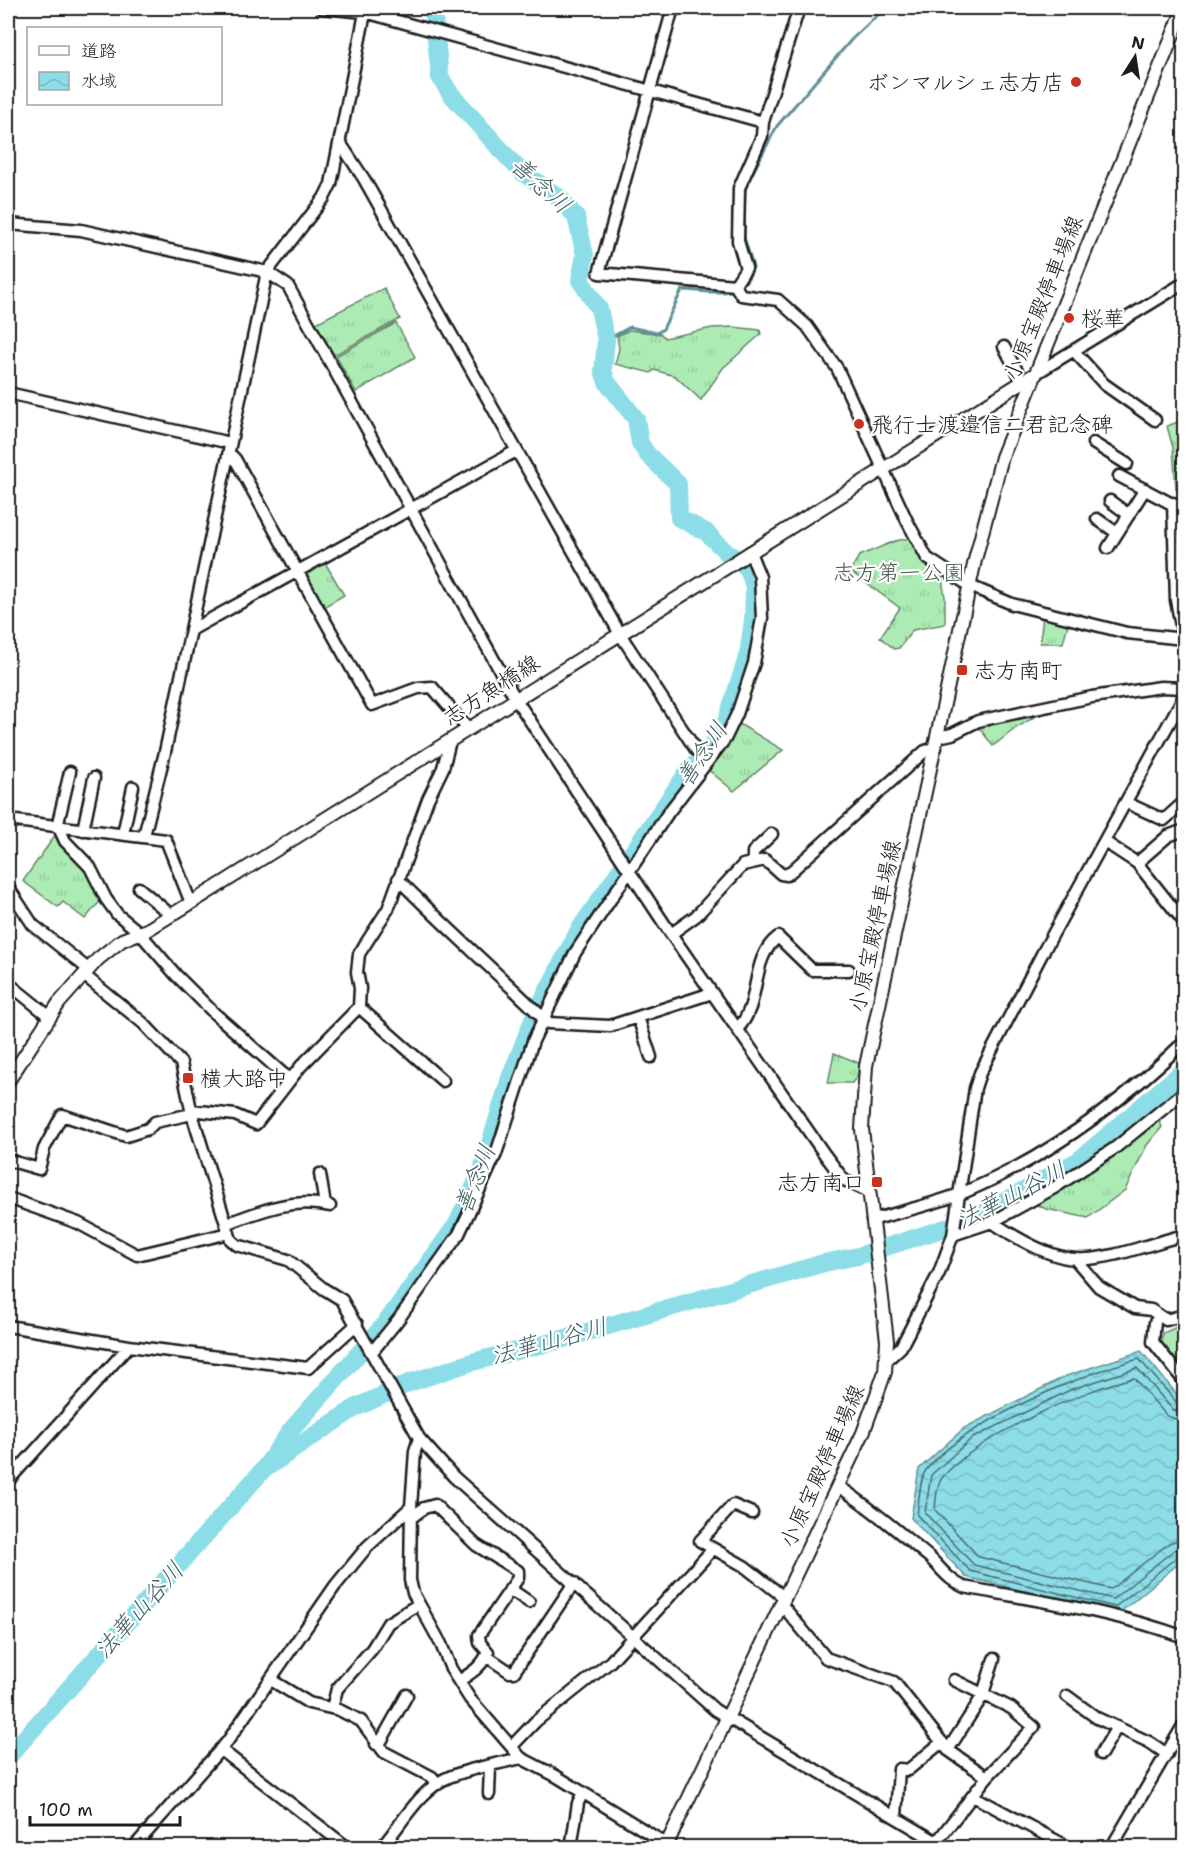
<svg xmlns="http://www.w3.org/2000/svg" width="1192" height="1855" viewBox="0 0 1192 1855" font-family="'Shantell Sans','Klee One',sans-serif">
	<defs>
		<pattern id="grass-tufts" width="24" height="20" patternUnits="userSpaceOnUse" patternTransform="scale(1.5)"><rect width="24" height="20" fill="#acecb4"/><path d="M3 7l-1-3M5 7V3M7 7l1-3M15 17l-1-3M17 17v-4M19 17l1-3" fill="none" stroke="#93ca9a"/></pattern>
		<pattern id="water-waves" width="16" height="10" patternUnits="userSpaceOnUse" patternTransform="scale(1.5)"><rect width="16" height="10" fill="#8cdde7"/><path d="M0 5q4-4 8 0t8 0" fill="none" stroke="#78bdc6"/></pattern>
	</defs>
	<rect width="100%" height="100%" fill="#fff"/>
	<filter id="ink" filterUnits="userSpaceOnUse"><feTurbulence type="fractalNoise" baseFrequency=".0167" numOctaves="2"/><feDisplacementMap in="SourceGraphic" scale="12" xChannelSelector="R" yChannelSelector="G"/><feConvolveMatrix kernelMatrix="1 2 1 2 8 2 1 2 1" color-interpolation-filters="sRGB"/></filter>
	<g filter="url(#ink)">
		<path fill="url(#grass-tufts)" stroke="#648468" stroke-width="1.5" d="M 384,288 L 400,319 L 334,355 L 316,323 Z
			M 396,323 L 415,357 L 356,392 L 336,356 Z
			M 732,327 L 760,330 L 761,334 L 723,368 L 701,400 L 675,376 L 654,370 L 651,373 L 615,364 L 619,349 L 617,336 L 629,330 L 661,334 L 665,338 L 712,328 Z
			M 1178,422 L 1184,422 L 1184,501 L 1181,501 L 1180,493 L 1176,489 L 1173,448 L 1167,426 Z
			M 910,538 L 930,567 L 941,573 L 945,597 L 945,624 L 913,630 L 899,648 L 894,649 L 880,637 L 900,608 L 850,571 L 859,556 L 895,541 Z
			M 324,561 L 344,595 L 322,608 L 303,575 L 305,570 Z
			M 1043,615 L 1069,620 L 1063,643 L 1040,643 Z
			M 1036,711 L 1038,715 L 1016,728 L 993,746 L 977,725 Z
			M 736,722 L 783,750 L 734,791 L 705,767 Z
			M 56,834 L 78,855 L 103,898 L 85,919 L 63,902 L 58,907 L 23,881 Z
			M 834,1053 L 859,1063 L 858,1075 L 852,1083 L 828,1083 Z
			M 1155,1121 L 1160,1122 L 1162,1127 L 1147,1145 L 1125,1190 L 1088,1218 L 1046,1209 L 1032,1202 Z"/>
		<path fill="#acecb4" stroke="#648468" stroke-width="1.5" d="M 1184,1324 L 1184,1372 L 1161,1344 L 1163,1333 Z"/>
		<path fill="url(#water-waves)" stroke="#5f9096" stroke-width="1.5" d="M 1141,1351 L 1184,1403 L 1184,1559 L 1118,1614 L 966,1577 L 911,1518 L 919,1469 L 964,1428 L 1066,1376 Z"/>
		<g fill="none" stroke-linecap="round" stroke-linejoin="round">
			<path stroke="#49696d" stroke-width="1.5" d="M 1184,1406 L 1178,1404 L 1139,1359 C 1082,1373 962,1424 926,1470 C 919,1480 919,1503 917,1515 L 970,1571 L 1115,1607 L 1178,1556 L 1184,1555
				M 1184,1413 L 1173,1410 L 1137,1368 L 1072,1389 L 971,1439 L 931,1475 L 925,1513 L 974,1565 L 1113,1599 L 1174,1550 L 1184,1547
				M 1184,1422 L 1167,1416 L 1134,1378 C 1083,1389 975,1438 942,1478 C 936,1485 936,1501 935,1510 L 979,1557 L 1111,1589 L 1169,1543 L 1184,1538"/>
			<path stroke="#5f9096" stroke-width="3" d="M 606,340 L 630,327 L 657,333 L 663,329 L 682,290 C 711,290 742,303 753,267 L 744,237 L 745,190 L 751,176 L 777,126 L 852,39 L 885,8
				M 297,1848 L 300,1845 L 303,1848"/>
			<path stroke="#8cdde7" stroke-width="18" d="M 263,1470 L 292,1429 L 385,1324 L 457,1224 L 482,1170 L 510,1078 L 534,1017 L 579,930 L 687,773 L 711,747 L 726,722 L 748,655 L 753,620 L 754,587 L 750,574 L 743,563 L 726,552 L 706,532 L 679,518 L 678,484 L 647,454 L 640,443 L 636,419 L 607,382 L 603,371 L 606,340 L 599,309 L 580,280 L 585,255 L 576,217 L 560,198 L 522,172 L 511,161 L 450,93 L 440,77 L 433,8
				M 8,1757 L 263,1470 L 355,1408 L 409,1383 L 472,1362 L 556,1341 L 824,1263 L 858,1256 L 973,1219 L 1079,1160 L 1184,1070"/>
			<defs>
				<path id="minor" d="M 322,8 L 365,12 L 763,122
					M 673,8 L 599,273 L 735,285 L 741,295 L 778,300 L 807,326 L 837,368 L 907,521 L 927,558 L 970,586 L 1012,604 L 1127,633 L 1184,639
					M 341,144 L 364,179 L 620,634 L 696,750
					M 8,224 L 81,230 L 267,272 L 288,286 L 515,698 L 671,934 L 825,1155 L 844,1180 L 869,1192
					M 735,285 L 746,268 L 738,241 L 739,188 L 762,136 L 763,122 L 799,8
					M 1004,347 L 1023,382
					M 1074,351 L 1104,384 L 1155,420
					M 1035,374 L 1184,283
					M 8,393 L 230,443
					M 1093,443 L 1127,464
					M 229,453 L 235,459 L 372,705 L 418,688 L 432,687 L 468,729
					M 1119,476 L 1170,503 L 1184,505
					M 1110,501 L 1129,515
					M 1173,503 L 1176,600 L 1184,641
					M 1097,519 L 1117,533
					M 1108,548 L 1145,489
					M 191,630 L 516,451
					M 938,737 L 952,734 L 978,721 L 1092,697 L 1161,687 L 1184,688
					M 1127,803 L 1164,820 L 1184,802
					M 8,820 L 166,840 L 191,903
					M 57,827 L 70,772
					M 59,828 L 65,841 L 90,867 L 106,899 L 117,914 L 139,932 L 176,975 L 214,1013 L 290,1080
					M 83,830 L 94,778
					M 123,834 L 133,787
					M 144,836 L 165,752 L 267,272 L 324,198 L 331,184 L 366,8
					M 1105,842 L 1137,863 L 1184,922
					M 753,861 L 753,852 L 772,834
					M 1137,863 L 1168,836 L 1184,830
					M 398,879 C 447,929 499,974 548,1023 L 610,1026 L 712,993
					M 8,887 L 33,925 L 88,969
					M 139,888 L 171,915
					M 671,934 L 696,916 L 743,865 L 765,860 L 781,874 L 787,875 L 925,751 L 936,748
					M 85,976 L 143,1023 L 181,1063 L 192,1114 L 231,1240 L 237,1245 L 288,1260 L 324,1289 L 342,1300 L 419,1438 L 454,1477 L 715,1710 L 947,1848
					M 8,983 L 50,1017
					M 359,1007 L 443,1081
					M 638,1017 L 651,1057
					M 738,1028 C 762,1004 749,959 778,937 L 812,970 L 849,970
					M 191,1110 L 235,1115 L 256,1124 L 301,1066 L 359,1007 L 360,988 L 357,972 L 359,954 L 388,909 L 428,799 L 443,768 L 450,741
					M 8,1160 L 39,1169 L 44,1149 L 62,1115 L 126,1136 L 148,1129 L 155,1122 L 192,1114
					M 320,1174 L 325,1205
					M 8,1198 L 78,1223 L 137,1255 L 229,1233
					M 872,1220 C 903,1211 935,1204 965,1192 C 1048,1157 1120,1104 1184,1042
					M 992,1222 L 1054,1188 L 1115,1148 L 1184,1092
					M 226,1224 C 260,1211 294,1197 330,1206
					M 953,1235 L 992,1222 C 1013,1236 1050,1258 1076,1259 C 1108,1261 1152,1243 1184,1235
					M 1075,1259 L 1099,1287 L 1135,1308 L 1151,1310 L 1166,1320 L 1184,1315
					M 1155,1322 L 1153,1342 L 1184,1381
					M 8,1326 L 129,1346 L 308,1368 L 357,1324
					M 372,1352 L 398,1320 L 459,1234 L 496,1154 L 533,1041 L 575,953 L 668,813 L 725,739 L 737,714 L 754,663 L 762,618 L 760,577 L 750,552
					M 886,1361 L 901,1347 L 939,1273 L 953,1235 L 975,1088 L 980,1073 L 1042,954 L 1184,696
					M 419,1438 L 415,1451 L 411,1507 L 410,1580 L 413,1593 L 441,1644 L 451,1669 L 470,1699 L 521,1758 L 556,1776 L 673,1848
					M 8,1481 L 129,1346
					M 838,1486 C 870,1507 900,1533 929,1557 C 941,1568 948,1580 964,1587 C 1037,1601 1114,1611 1184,1637
					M 752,1513 L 733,1505 L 700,1541 L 744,1566 L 785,1598
					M 411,1518 L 424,1508 L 435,1505 L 476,1545 L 518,1571 L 518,1578 L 479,1635 L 480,1643 L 488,1652 C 482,1667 471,1673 459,1681
					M 510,1589 L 529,1602
					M 782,1605 L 826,1658 L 894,1682 L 948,1750 L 987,1777 L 932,1848
					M 486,1656 L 510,1672 L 514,1672 L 574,1583
					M 271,1680 L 309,1703 L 339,1710 L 361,1721 L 384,1752 L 432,1777 L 438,1784
					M 954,1680 L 1011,1708 L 1034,1727 L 987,1777
					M 1067,1696 L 1097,1718 L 1149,1742 L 1167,1754
					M 332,1708 L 337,1689 L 372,1649 L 388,1623 L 419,1604
					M 376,1744 L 380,1743 L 407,1695
					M 513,1745 L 536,1721 L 610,1662 L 712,1550
					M 220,1749 L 348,1848
					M 948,1750 L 982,1697 L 994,1659
					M 1101,1754 L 1117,1727
					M 489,1794 L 490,1766
					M 973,1796 L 1070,1848
					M 896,1817 L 899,1769 L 908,1770 L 942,1742
					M 133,1848 L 227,1742 L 335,1586 L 367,1547 L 411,1507
					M 381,1848 C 401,1825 420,1789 449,1777 C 471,1768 498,1764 521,1758
					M 571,1848 L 578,1803 L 583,1792
					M 1111,1848 L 1184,1724"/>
				<path id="major" d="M 8,1081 L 59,1003 L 98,959 L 122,940 L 147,930 L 191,903 L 1035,374
					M 665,1848 L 863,1433 L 885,1372 L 887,1341 L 862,1129 L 866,1066 L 975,560 L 1002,457 L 1184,8"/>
			</defs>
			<use href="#minor" stroke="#1c1c1c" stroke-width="15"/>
			<use href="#major" stroke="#1c1c1c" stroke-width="16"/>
			<use href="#minor" stroke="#fff" stroke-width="10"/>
			<use href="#major" stroke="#fff" stroke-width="12"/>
		</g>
	</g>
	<g fill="#c8321e" stroke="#fff" stroke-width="2">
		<circle cx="1076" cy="82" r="6"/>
		<circle cx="1069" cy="318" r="6"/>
		<circle cx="859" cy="424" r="6"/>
		<rect x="956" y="664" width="12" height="12" rx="3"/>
		<rect x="182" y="1072" width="12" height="12" rx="3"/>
		<rect x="871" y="1176" width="12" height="12" rx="3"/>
	</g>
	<g text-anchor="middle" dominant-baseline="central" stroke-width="4.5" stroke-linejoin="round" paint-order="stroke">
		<g font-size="22" fill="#1c1c1c" stroke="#fff" text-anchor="start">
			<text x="1064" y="82" text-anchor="end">ボンマルシェ志方店</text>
			<text x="1081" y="318">桜華</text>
			<text x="871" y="424">飛行士渡邉信二君記念碑</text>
			<text x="974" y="670">志方南町</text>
			<text x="200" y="1078">横大路中</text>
			<text x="865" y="1182" text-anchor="end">志方南口</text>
		</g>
		<g font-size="22" fill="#1c1c1c" stroke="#fff">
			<text transform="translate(1043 298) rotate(-68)">小原宝殿停車場線</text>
			<text transform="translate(491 690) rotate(-33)">志方魚橋線</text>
			<text transform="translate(875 926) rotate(-78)">小原宝殿停車場線</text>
			<text transform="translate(822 1466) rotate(-66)">小原宝殿停車場線</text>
		</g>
		<g font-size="22" fill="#475a4a" stroke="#fff">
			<text x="899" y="572">志方第一公園</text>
		</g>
		<g font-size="24" font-style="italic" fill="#436063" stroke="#fff">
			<text transform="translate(541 185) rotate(42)">善念川</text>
			<text transform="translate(702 754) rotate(-56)">善念川</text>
			<text transform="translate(475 1179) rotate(-68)">善念川</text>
			<text transform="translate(1011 1195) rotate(-27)">法華山谷川</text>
			<text transform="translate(549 1341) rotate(-15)">法華山谷川</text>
			<text transform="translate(139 1610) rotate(-48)">法華山谷川</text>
		</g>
	</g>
	<rect width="1192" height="1855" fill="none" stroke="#fff" stroke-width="30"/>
	<rect x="15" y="15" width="1162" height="1825" fill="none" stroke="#1c1c1c" stroke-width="2" filter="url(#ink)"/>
	<rect x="27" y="27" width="195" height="78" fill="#ffffff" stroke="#a4a4a4" stroke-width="1.5"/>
	<rect x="39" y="46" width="30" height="9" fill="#ffffff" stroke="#a4a4a4" stroke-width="1.5"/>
	<text x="81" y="57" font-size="18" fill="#1c1c1c">道路</text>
	<rect x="39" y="72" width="30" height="18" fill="url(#water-waves)" stroke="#a4a4a4" stroke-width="1.5"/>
	<text x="81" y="87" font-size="18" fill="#1c1c1c">水域</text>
	<g transform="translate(1135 57) rotate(12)" stroke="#ffffff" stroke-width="4.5" paint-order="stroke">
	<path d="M0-4.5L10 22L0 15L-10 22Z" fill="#1c1c1c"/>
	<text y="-9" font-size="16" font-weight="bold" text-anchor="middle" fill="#1c1c1c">N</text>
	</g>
	<path d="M30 1816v9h150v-9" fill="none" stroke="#1c1c1c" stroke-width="3"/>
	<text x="39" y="1816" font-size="18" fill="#1c1c1c" stroke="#ffffff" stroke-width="4.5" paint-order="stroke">100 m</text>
</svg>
